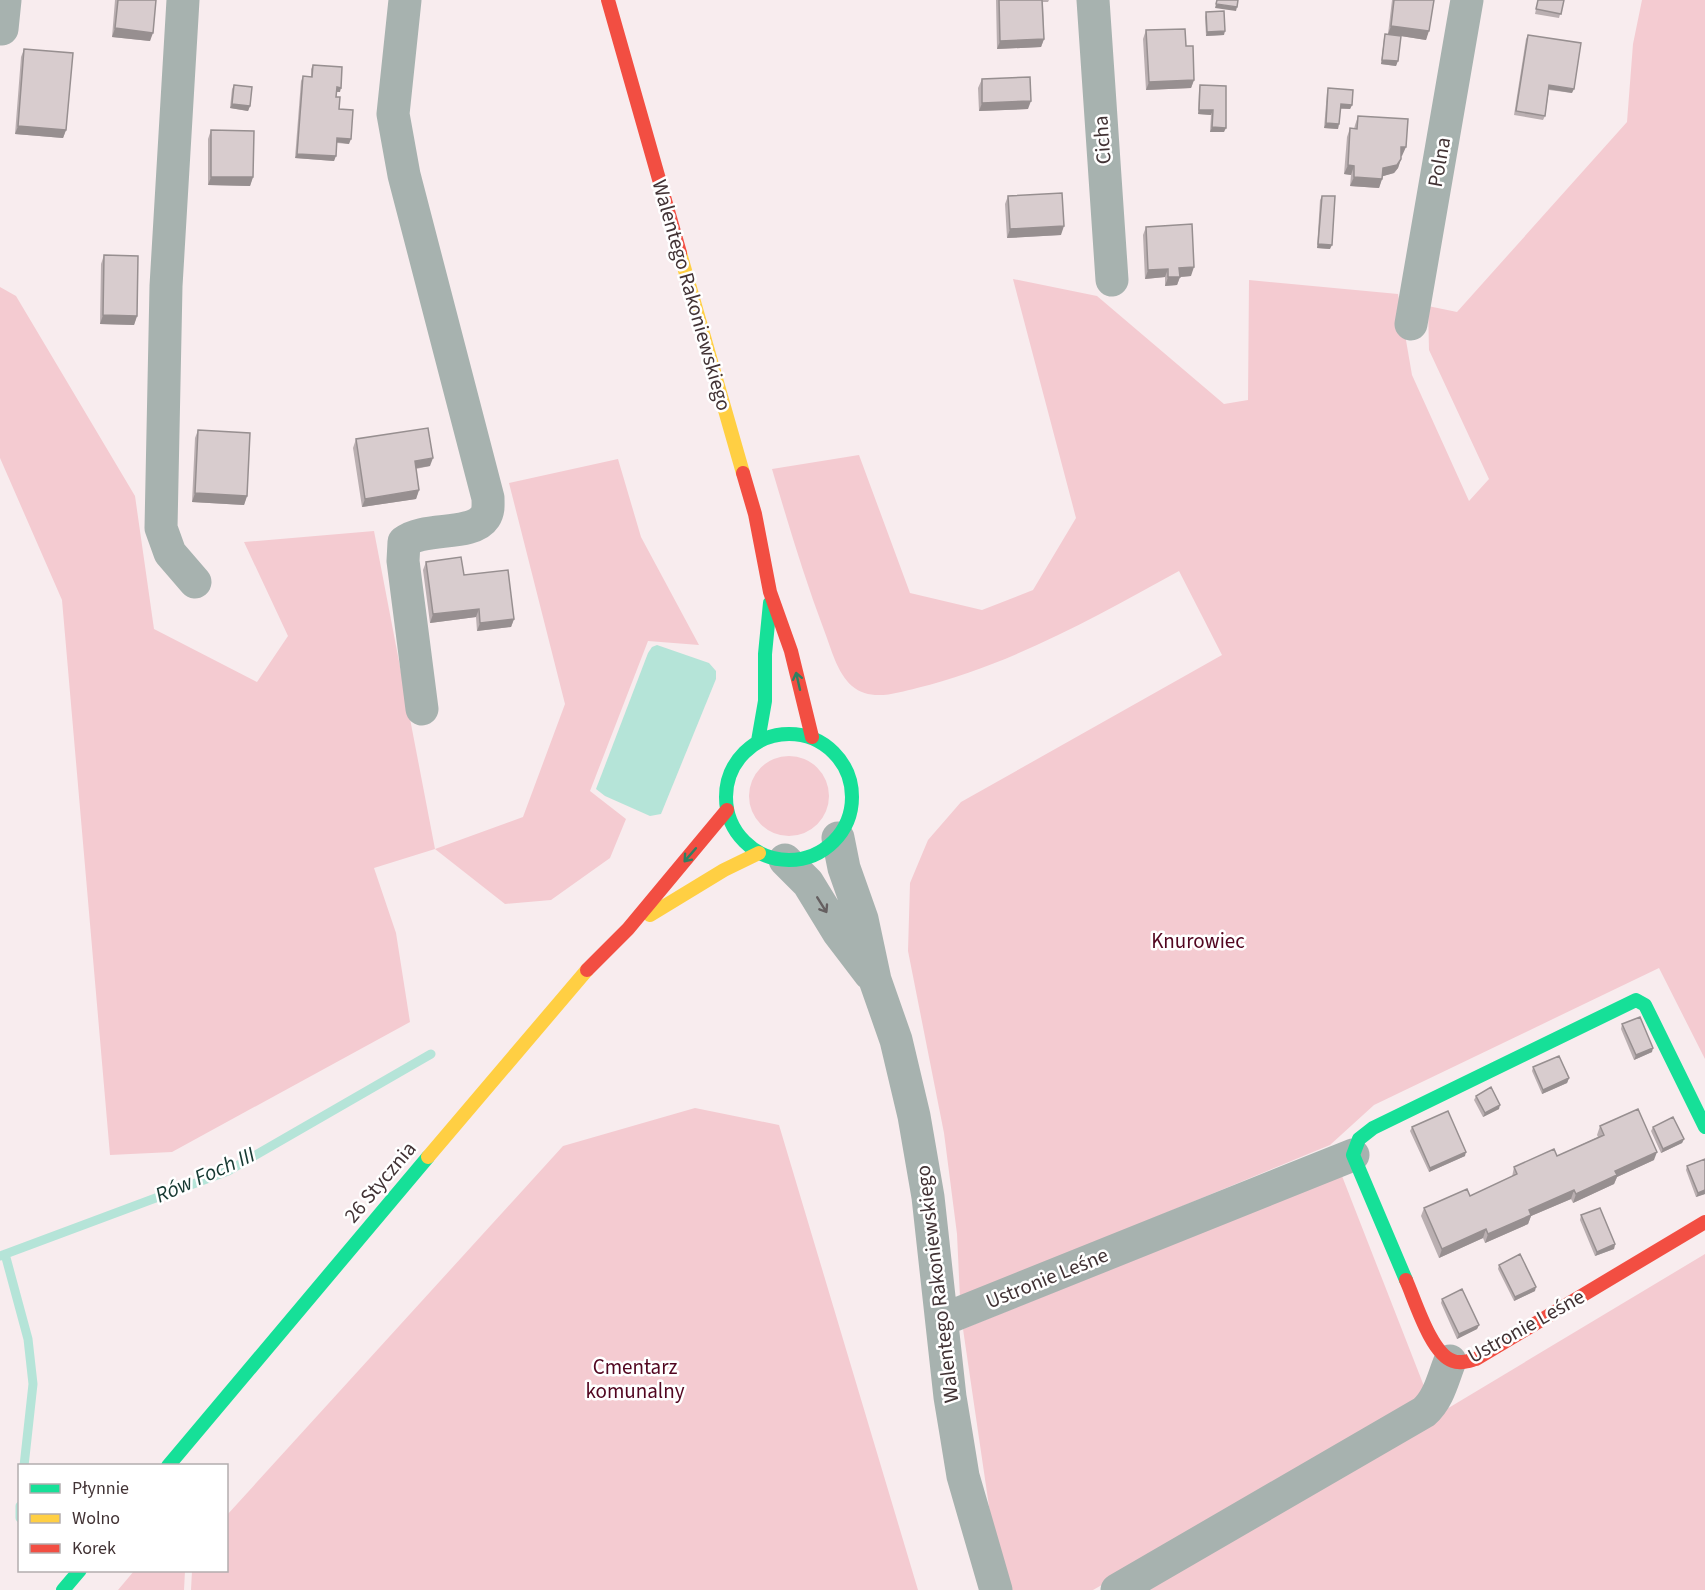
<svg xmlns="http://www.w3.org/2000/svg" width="1705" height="1590" viewBox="0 0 1705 1590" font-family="'Source Sans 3',sans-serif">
	<rect width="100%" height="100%" fill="#f8ecee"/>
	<path fill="#f4cbd1" d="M 1642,0 L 1705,0 L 1705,1059 L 1659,968 L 1374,1105 L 1330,1145 L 960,1298 L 957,1234 L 944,1133 L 908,951 L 910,883 L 928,840 L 961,802 L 1222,655 L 1179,571 C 1095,617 1011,665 917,688 C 897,693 870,702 852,686 C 837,673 831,648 824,630 C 804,577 788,523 772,469 L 859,455 L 910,593 L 982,610 L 1033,590 L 1076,518 L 1013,279 L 1097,296 L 1224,404 L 1248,400 L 1249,280 L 1398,294 L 1412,375 L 1469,501 L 1489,479 L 1429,350 L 1428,306 L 1457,312 L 1627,122 L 1633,44 Z
		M 0,287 L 16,296 L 135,496 L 154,629 L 257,682 L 288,636 L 244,542 L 374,531 L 435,849 L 523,817 L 565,704 L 509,483 L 618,459 L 641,537 L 699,645 L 648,641 L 590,791 L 626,819 L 610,858 L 551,900 L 505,904 L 435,849 L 374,868 L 396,933 L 410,1022 L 172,1152 L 110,1155 L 62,600 L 0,458 Z
		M749 796a40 40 0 1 1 80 0a40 40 0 1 1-80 0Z
		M 695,1108 L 779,1125 L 918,1590 L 191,1590 L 192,1571 L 226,1570 L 227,1515 L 563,1146 Z
		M 1342,1176 L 1429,1399 L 1093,1590 L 1009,1590 L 991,1520 L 963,1329 Z
		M 1705,1254 L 1705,1590 L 1145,1590 Z
		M 134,1571 L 185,1571 L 184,1590 L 118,1590 Z"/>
	<path fill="#b5e4d8" d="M 657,645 L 709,663 L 716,671 L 716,679 L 661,814 L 650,816 L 605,796 L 596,789 L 648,653 L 652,647 Z"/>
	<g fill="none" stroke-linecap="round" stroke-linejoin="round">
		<path stroke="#b5e4d8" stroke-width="9" d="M 5,1254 L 28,1339 L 33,1384 L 24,1466
			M 0,1256 L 228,1171 L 431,1054
			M 20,1506 L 20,1518"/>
		<path stroke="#a7b2af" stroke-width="33" d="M 183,0 L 166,286 L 161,528 L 170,553 L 195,582
			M 405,0 L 393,114 L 404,175 L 488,498 C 488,504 489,511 485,517 C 472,537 424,526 404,542 L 403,561 L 422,709
			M 1093,0 L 1112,280
			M 2,29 L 5,0
			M 1411,324 L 1467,0
			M 838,838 L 844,868 L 862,919 L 875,980 L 896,1040 L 914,1116 L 928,1197 L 950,1397 L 956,1433 L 963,1476 L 996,1590
			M 785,860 L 808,883 L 838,932 L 870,974
			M 942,1320 L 1353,1155
			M 1117,1590 L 1424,1412 C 1439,1399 1443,1378 1450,1361"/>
		<path stroke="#16e098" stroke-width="14" d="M726 797a63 63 0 1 1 126 0a63 63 0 1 1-126 0Z
			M 758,741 L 765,701 L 765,654 L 770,603
			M 1406,1280 L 1353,1155 L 1359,1139 L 1373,1128 L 1636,1000 L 1645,1005 L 1705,1127
			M 168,1466 L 428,1157
			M 63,1590 L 80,1570"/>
		<path stroke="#ffcf43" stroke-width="14" d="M 680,253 L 743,473
			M 650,915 L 724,870 L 759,853
			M 428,1157 L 587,970"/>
		<path stroke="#f24e42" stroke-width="14" d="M 608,0 L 680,253
			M 743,473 L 755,514 L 770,592 L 791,651 L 812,737
			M 587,970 L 628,929 L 727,810
			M 1406,1280 C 1415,1300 1431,1354 1453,1361 C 1460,1364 1468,1361 1476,1359 L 1705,1222"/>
	</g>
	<path fill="#baafb1" d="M 115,0 L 156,0 L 150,41 L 112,37 Z
		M 996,0 L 1049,0 L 1048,2 L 1043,2 L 1044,39 L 1041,47 L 997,49 Z
		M 1392,0 L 1434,0 L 1426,40 L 1401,36 L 1396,66 L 1381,64 L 1384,38 L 1385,34 L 1388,34 Z
		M 1538,0 L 1564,0 L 1559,18 L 1535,14 Z
		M 1206,12 L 1224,35 L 1206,36 L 1205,17 Z
		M 1146,30 L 1186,46 L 1194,80 L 1191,88 L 1146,90 L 1143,39 Z
		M 1528,35 L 1572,93 L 1549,90 L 1545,116 L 1543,120 L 1514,115 L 1526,39 Z
		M 24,49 L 66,130 L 63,138 L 15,134 L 21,57 Z
		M 313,65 L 340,92 L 336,92 L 336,97 L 349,144 L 337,143 L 334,161 L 295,158 L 301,81 L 303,76 L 311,77 L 311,69 Z
		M 982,79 L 1028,109 L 979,111 L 978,88 Z
		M 234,85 L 250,106 L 248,111 L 230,108 L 232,89 Z
		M 1200,85 L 1224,132 L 1210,132 L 1211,115 L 1198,114 L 1199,90 Z
		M 1328,88 L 1352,105 L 1350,109 L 1340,109 L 1338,129 L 1324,128 L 1327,92 Z
		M 1358,116 L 1402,156 L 1401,156 L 1401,159 L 1398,168 L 1394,173 L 1383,176 L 1379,188 L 1350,186 L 1351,175 L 1344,174 L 1347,137 L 1350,128 L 1354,129 L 1355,125 Z
		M 211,130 L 253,177 L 250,186 L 208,185 L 208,139 Z
		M 1008,196 L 1061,235 L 1007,238 L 1005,204 Z
		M 1322,196 L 1330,249 L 1317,248 L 1320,200 Z
		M 1146,227 L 1191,276 L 1180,277 L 1177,285 L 1165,286 L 1165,277 L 1145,279 L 1143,235 Z
		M 104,255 L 137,316 L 134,325 L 100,324 L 101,264 Z
		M 198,430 L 247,496 L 244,505 L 192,502 L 195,438 Z
		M 356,439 L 430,466 L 416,469 L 419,490 L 416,499 L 362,507 L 353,448 Z
		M 426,562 L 464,575 L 514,619 L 511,627 L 477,631 L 476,617 L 430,623 L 423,570 Z
		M 1622,1024 L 1652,1052 L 1634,1060 L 1621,1029 Z
		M 1533,1067 L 1569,1078 L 1567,1083 L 1542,1094 L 1532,1071 Z
		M 1476,1096 L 1499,1109 L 1483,1117 L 1474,1100 Z
		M 1600,1126 L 1654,1160 L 1617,1177 L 1614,1184 L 1573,1203 L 1571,1199 L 1531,1216 L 1528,1224 L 1485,1243 L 1483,1238 L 1439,1258 L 1421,1216 L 1424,1208 L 1470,1196 L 1512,1177 L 1514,1167 L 1557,1156 L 1598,1137 L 1597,1135 Z
		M 1412,1127 L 1465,1156 L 1429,1172 L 1410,1131 Z
		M 1653,1127 L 1684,1139 L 1682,1143 L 1661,1153 L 1651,1131 Z
		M 1705,1159 L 1705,1194 L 1696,1197 L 1686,1170 L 1687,1166 Z
		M 1581,1215 L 1615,1244 L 1614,1249 L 1595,1256 L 1580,1220 Z
		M 1499,1265 L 1535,1291 L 1514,1301 L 1498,1269 Z
		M 1442,1299 L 1479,1325 L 1477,1329 L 1457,1339 L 1441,1303 Z"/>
	<path fill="#978f90" d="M 1216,4 L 1237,7 L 1236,11 L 1215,8 Z
		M 1391,26 L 1429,31 L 1426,40 L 1388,34 Z
		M 115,28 L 153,33 L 150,41 L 112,37 Z
		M 1225,31 L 1224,35 L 1206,36 L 1207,32 Z
		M 1044,39 L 1041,47 L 997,49 L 1000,41 Z
		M 1382,60 L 1398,61 L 1396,66 L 1381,64 Z
		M 1194,80 L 1191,88 L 1146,90 L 1149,82 Z
		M 1549,85 L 1574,89 L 1572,93 L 1548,89 Z
		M 337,87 L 341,88 L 340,92 L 335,92 Z
		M 1031,101 L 1028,109 L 979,111 L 982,103 Z
		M 232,104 L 250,106 L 248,111 L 230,108 Z
		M 1341,104 L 1352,105 L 1350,109 L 1339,108 Z
		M 1199,110 L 1213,110 L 1211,115 L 1198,114 Z
		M 1326,123 L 1339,124 L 1338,129 L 1324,128 Z
		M 18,126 L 66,130 L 63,138 L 15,134 Z
		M 1212,127 L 1226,128 L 1224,132 L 1210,132 Z
		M 337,138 L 351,139 L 349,144 L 336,142 Z
		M 1401,147 L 1406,147 L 1402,156 L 1398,155 Z
		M 297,154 L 336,156 L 334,161 L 295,158 Z
		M 1401,159 L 1398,168 L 1394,173 L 1380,177 L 1383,168 Z
		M 1348,165 L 1354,166 L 1351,175 L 1344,174 Z
		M 211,177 L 253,177 L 250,186 L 208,185 Z
		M 1354,177 L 1382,179 L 1379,188 L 1350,186 Z
		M 1064,226 L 1061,235 L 1007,238 L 1010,229 Z
		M 1318,244 L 1332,245 L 1330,249 L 1317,248 Z
		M 1194,267 L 1191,276 L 1180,277 L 1177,285 L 1165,286 L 1168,277 L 1179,268 Z
		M 1168,269 L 1165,277 L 1145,279 L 1148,270 Z
		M 103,315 L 137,316 L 134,325 L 100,324 Z
		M 433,458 L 430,466 L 411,469 L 415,461 Z
		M 419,490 L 416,499 L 362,507 L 365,499 Z
		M 195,493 L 247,496 L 244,505 L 192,502 Z
		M 479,609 L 476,617 L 430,623 L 433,614 Z
		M 514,619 L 511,627 L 477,631 L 480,623 Z
		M 1653,1048 L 1652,1052 L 1634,1060 L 1636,1055 Z
		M 1569,1078 L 1567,1083 L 1542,1094 L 1543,1090 Z
		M 1500,1105 L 1499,1109 L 1483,1117 L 1485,1113 Z
		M 1684,1139 L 1682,1143 L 1661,1153 L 1663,1149 Z
		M 1466,1152 L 1465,1156 L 1429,1172 L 1430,1168 Z
		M 1657,1152 L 1654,1160 L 1617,1177 L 1614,1184 L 1573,1203 L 1576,1194 L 1615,1171 Z
		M 1574,1190 L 1571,1199 L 1531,1216 L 1528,1224 L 1485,1243 L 1488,1234 L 1529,1210 Z
		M 1705,1190 L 1705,1194 L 1696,1197 L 1698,1193 Z
		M 1486,1229 L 1483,1238 L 1439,1258 L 1442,1249 Z
		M 1615,1244 L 1614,1249 L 1595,1256 L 1597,1252 Z
		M 1536,1287 L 1535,1291 L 1514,1301 L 1515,1297 Z
		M 1479,1325 L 1477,1329 L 1457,1339 L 1459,1334 Z"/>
	<path fill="#d8ccce" stroke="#978f90" stroke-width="1.5" d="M 118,0 L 156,0 L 153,33 L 115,28 Z
		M 999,0 L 1042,0 L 1044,39 L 1000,41 Z
		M 1217,0 L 1238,0 L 1237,7 L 1216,4 Z
		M 1394,0 L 1434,0 L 1429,31 L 1391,26 Z
		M 1538,0 L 1564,0 L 1561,14 L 1536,9 Z
		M 1224,11 L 1225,31 L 1207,32 L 1206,12 Z
		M 1185,29 L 1186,46 L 1193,46 L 1194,80 L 1149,82 L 1146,30 Z
		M 1385,34 L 1401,36 L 1398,61 L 1382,60 Z
		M 1528,35 L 1581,43 L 1574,89 L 1549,85 L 1545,116 L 1516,111 Z
		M 24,49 L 73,53 L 66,130 L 18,126 Z
		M 313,65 L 342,67 L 341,88 L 337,87 L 336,97 L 340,97 L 339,109 L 353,110 L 351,139 L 337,138 L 336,156 L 297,154 L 303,76 L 312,77 Z
		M 1030,77 L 1031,101 L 982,103 L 982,79 Z
		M 234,85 L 252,87 L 250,106 L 232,104 Z
		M 1200,85 L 1226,86 L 1226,128 L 1212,127 L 1213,110 L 1199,110 Z
		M 1328,88 L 1353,90 L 1352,105 L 1341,104 L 1339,124 L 1326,123 Z
		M 1358,116 L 1408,119 L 1406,147 L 1401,147 L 1401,159 L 1397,165 L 1383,168 L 1382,179 L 1354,177 L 1354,166 L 1348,165 L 1350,128 L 1357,129 Z
		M 211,130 L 254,131 L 253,177 L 211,177 Z
		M 1062,193 L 1064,226 L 1010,229 L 1008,196 Z
		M 1322,196 L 1335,196 L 1332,245 L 1318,244 Z
		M 1192,224 L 1194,267 L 1179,268 L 1180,277 L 1168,277 L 1168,269 L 1148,270 L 1146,227 Z
		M 104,255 L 138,256 L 137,316 L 103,315 Z
		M 428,428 L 433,458 L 415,461 L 419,490 L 365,499 L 356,439 Z
		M 198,430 L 250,433 L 247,496 L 195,493 Z
		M 461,557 L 464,575 L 508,570 L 514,619 L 480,623 L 479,609 L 433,614 L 426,562 Z
		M 1640,1017 L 1653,1048 L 1636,1055 L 1622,1024 Z
		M 1559,1056 L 1569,1078 L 1543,1090 L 1533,1067 Z
		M 1491,1087 L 1500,1105 L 1485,1113 L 1476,1096 Z
		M 1638,1109 L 1657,1152 L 1615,1171 L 1617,1175 L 1576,1194 L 1574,1190 L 1529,1210 L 1531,1215 L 1488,1234 L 1486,1229 L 1442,1249 L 1424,1208 L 1467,1189 L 1470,1196 L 1517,1174 L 1514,1167 L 1554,1149 L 1557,1156 L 1604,1135 L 1600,1126 Z
		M 1448,1111 L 1466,1152 L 1430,1168 L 1412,1127 Z
		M 1673,1117 L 1684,1139 L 1663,1149 L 1653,1127 Z
		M 1705,1159 L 1705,1190 L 1698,1193 L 1687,1166 Z
		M 1600,1208 L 1615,1244 L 1597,1252 L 1581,1215 Z
		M 1520,1254 L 1536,1287 L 1515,1297 L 1499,1265 Z
		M 1462,1289 L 1479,1325 L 1459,1334 L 1442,1299 Z"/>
	<defs><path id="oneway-shaft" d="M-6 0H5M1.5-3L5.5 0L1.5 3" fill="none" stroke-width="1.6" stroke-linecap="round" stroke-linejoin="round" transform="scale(1.5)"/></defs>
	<g stroke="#2e8162">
		<use href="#oneway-shaft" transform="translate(798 681) rotate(-103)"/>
		<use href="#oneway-shaft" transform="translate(690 855) rotate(131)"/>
	</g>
	<use stroke="#655f60" href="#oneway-shaft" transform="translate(822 905) rotate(58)"/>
	<g text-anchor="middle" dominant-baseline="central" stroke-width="5" stroke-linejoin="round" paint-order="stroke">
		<g font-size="21" fill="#423335" stroke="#fff">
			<text transform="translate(1102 140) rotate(-94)">Cicha</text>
			<text transform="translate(1439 162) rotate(-80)">Polna</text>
			<text transform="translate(692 295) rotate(74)">Walentego Rakoniewskiego</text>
			<text transform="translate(380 1182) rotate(-50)">26 Stycznia</text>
			<text transform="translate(1047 1278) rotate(-22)">Ustronie Leśne</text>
			<text transform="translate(937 1284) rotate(-97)">Walentego Rakoniewskiego</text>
			<text transform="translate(1526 1326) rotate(-29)">Ustronie Leśne</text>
		</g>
		<g font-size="21" fill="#520620" stroke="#fff">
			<text x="1198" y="941">Knurowiec</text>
			<text x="635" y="1367">Cmentarz<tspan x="635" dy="24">komunalny</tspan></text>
		</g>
		<g font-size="22" font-style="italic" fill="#163932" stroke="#fff">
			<text transform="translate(205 1175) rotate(-24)">Rów Foch III</text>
		</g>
	</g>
	<rect x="18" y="1464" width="210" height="108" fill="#ffffff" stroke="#b3adae" stroke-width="1.5"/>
	<rect x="30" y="1484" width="30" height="9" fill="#16e098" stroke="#b3adae" stroke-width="1.5"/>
	<text x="72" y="1494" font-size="18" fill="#423335">Płynnie</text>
	<rect x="30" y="1514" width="30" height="9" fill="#ffcf43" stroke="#b3adae" stroke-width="1.5"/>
	<text x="72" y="1524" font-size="18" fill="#423335">Wolno</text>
	<rect x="30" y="1544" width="30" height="9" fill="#f24e42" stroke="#b3adae" stroke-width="1.5"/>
	<text x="72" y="1554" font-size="18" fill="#423335">Korek</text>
</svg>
